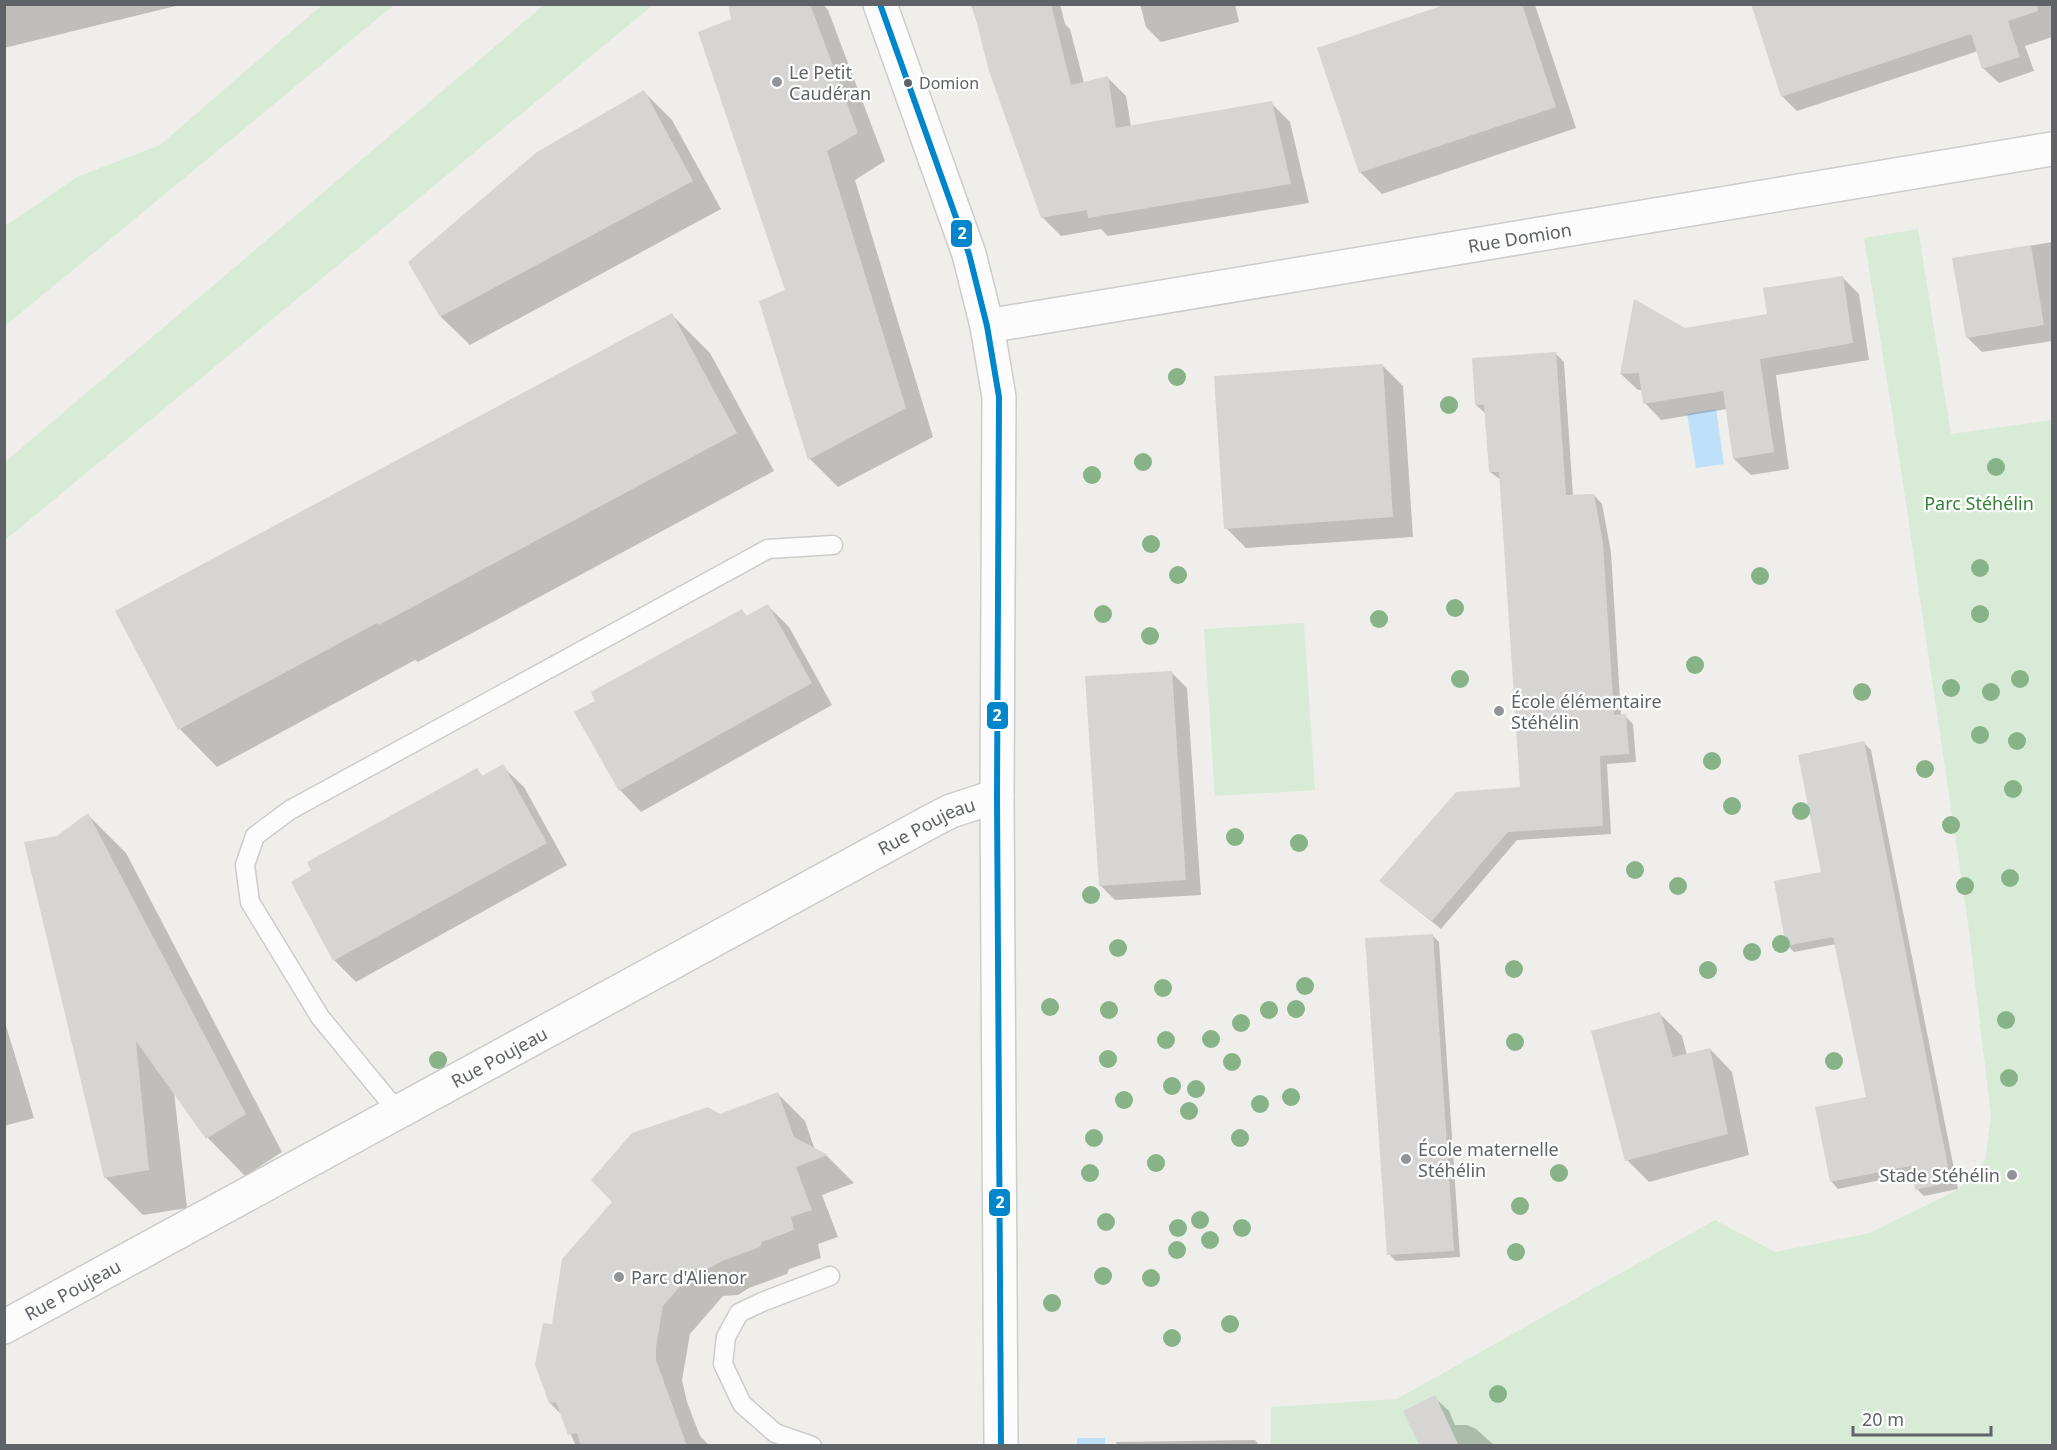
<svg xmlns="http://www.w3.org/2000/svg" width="2057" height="1450" viewBox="0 0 2057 1450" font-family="'Noto Sans',sans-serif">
	<rect width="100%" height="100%" fill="#efeeea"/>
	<path fill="#d8ebd6" d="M 322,5 L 394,5 L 5,326 L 5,226 L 77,177 L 160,145 Z
		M 544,5 L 653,5 L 5,540 L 5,462 Z
		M 1918,229 L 1951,434 L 2052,420 L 2052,1445 L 1271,1445 L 1271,1407 L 1397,1399 L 1715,1220 L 1775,1252 L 1870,1233 L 1959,1189 L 1985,1160 L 1991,1116 L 1968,923 L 1898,450 L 1864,238 Z
		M 1304,623 L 1315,790 L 1215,796 L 1204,629 Z"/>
	<path fill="#bfe0f9" d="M 1716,409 L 1724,464 L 1696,468 L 1687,414 Z
		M 1077,1438 L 1105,1438 L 1105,1445 L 1077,1445 Z"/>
	<path fill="#0003" d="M 4,4 L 184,4 L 4,48 Z
		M 733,4 L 823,4 L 828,10 L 885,161 L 855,180 L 933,437 L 838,487 L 810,459 L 787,291 L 733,19 Z
		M 971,4 L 1060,4 L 1065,24 L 1070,29 L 1084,83 L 1107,77 L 1126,96 L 1131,127 L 1271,103 L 1290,122 L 1309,203 L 1108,236 L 1101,229 L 1061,236 L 1042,217 Z
		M 1140,4 L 1235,4 L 1239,22 L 1161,42 L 1146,27 Z
		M 1453,4 L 1535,5 L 1576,128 L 1382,194 L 1361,173 L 1319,49 Z
		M 1752,4 L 2052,4 L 2052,37 L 2025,46 L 2034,71 L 1999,83 L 1984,69 L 1978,51 L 1797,111 L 1782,96 Z
		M 644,92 L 672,120 L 721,209 L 470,345 L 441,317 L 410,262 Z
		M 2052,242 L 2052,341 L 1982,352 L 1967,337 L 1954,259 Z
		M 1842,277 L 1859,294 L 1869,360 L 1776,375 L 1789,469 L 1751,475 L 1734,459 L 1727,409 L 1661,420 L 1645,403 L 1643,390 L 1638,390 L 1621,374 L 1685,329 L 1769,315 Z
		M 672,315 L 710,353 L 774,471 L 418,662 L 415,660 L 217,767 L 180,729 Z
		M 1556,354 L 1564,362 L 1573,496 L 1594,495 L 1602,504 L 1611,552 L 1621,716 L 1625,716 L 1633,724 L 1636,762 L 1607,764 L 1611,834 L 1517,840 L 1441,929 L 1381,881 L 1522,788 L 1501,480 L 1490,472 L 1485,413 L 1476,405 Z
		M 1383,366 L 1403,386 L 1413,537 L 1246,548 L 1226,528 Z
		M 768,606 L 789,627 L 832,705 L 641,812 L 620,790 L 576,713 L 742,611 L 748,617 Z
		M 1172,673 L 1187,688 L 1201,895 L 1115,900 L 1100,885 Z
		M 1864,743 L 1871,750 L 1958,1189 L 1924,1196 L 1917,1189 L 1914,1173 L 1838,1189 L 1831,1181 L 1867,1098 L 1836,944 L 1794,952 L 1787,945 L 1823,873 Z
		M 502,766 L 524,787 L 567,865 L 356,982 L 335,961 L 293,882 L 477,770 L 483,776 Z
		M 88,815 L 126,853 L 282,1152 L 245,1176 L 208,1138 L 174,1092 L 187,1208 L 143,1215 L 105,1177 Z
		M 1432,935 L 1439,942 L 1460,1257 L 1396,1261 L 1389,1254 Z
		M 1660,1014 L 1682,1036 L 1687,1055 L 1710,1049 L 1732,1072 L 1749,1155 L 1649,1182 L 1627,1160 Z
		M 4,1019 L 34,1118 L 4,1126 Z
		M 778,1094 L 805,1121 L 815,1150 L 827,1156 L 854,1183 L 822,1195 L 838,1237 L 818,1244 L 821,1258 L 789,1269 L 787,1274 L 749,1288 L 738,1295 L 723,1296 L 690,1334 L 682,1380 L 687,1402 L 700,1436 L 710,1446 L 576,1446 L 562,1415 L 550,1403 L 553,1326 L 720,1115 Z
		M 1434,1397 L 1449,1411 L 1455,1425 L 1467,1425 L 1476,1429 L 1495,1446 L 1422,1446 Z
		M 1255,1440 L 1260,1446 L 1117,1446 L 1116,1442 Z"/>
	<path fill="#d6d5d3" d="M 728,4 L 810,4 L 858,133 L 827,151 L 906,408 L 808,460 L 759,301 L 785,290 L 698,32 L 731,19 Z
		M 972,4 L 1051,4 L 1071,85 L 1108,76 L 1116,128 L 1272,101 L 1291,184 L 1088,218 L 1087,210 L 1041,218 L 989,71 Z
		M 1447,4 L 1522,4 L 1556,107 L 1359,173 L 1317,48 Z
		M 1751,4 L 2037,4 L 2038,11 L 2008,21 L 2020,57 L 1982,69 L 1971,34 L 1781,97 Z
		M 644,90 L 693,181 L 440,317 L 408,262 L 537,152 Z
		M 2031,245 L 2044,325 L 1966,338 L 1952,258 Z
		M 1843,276 L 1853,343 L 1760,359 L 1774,452 L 1733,459 L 1723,391 L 1643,404 L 1639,373 L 1620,374 L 1634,299 L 1685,328 L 1767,314 L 1763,288 Z
		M 672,313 L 737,433 L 379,625 L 377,623 L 178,730 L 115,611 Z
		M 1556,352 L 1566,495 L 1594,494 L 1603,543 L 1614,715 L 1626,714 L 1629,754 L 1600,756 L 1603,826 L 1508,832 L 1432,921 L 1379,881 L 1456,792 L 1520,787 L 1499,472 L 1489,472 L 1484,405 L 1475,405 L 1472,358 Z
		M 1383,364 L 1393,517 L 1224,529 L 1214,376 Z
		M 768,604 L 812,683 L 619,791 L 574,712 L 595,701 L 591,692 L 742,609 L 746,616 Z
		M 1172,671 L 1186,880 L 1099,886 L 1085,676 Z
		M 1864,741 L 1951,1182 L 1915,1190 L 1911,1166 L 1830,1182 L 1815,1107 L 1866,1097 L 1833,937 L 1786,946 L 1774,881 L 1821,872 L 1798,755 Z
		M 503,764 L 547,843 L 333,961 L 291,882 L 311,870 L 307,862 L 477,768 L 482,776 Z
		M 88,813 L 246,1114 L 206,1139 L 136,1041 L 149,1170 L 104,1178 L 24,842 L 57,836 Z
		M 1433,934 L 1454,1251 L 1387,1255 L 1365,938 Z
		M 1660,1012 L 1673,1057 L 1710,1048 L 1728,1134 L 1625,1161 L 1591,1031 Z
		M 778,1092 L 794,1137 L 828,1155 L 796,1167 L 812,1210 L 791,1217 L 794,1230 L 762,1242 L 760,1247 L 722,1261 L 710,1268 L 695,1269 L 663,1306 L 656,1347 L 656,1360 L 687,1446 L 581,1446 L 577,1433 L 568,1435 L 556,1402 L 549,1403 L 535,1365 L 543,1323 L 552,1324 L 562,1259 L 612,1202 L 591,1180 L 632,1133 L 708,1107 L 720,1114 Z
		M 1435,1395 L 1459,1446 L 1420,1446 L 1403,1411 Z"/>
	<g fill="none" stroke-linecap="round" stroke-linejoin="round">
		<defs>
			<path id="service" d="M 398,1112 L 320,1017 L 250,902 L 245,865 L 255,836 L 290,810 L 768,549 L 833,545
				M 812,1446 L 775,1433 L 742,1404 L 723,1364 L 726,1337 L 739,1313 L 762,1302 L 830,1276"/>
			<g id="minor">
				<path id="s1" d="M 987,326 L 2052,149"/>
				<path id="s2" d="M 4,1327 L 937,818 L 951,811 L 997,796"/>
			</g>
			<path id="tertiary" d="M 880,4 L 969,254 L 987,326 L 999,397 L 997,796 L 1001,1446"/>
		</defs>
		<use href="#service" stroke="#cbcccc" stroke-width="21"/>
		<use href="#minor" stroke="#cbcccc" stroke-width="36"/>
		<use href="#tertiary" stroke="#cbcccc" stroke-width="36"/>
		<use href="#service" stroke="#fdfcfc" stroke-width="18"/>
		<use href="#minor" stroke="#fdfcfc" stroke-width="33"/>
		<use href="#tertiary" stroke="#fdfcfc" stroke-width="33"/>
		<defs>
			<path id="bus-1" d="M 880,4 L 969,254 L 987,326 L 999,397 L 997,796 L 1001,1446"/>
		</defs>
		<use href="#bus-1" stroke="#fff" stroke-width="10"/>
		<use href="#bus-1" stroke="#0086cb" stroke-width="6"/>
	</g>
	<g fill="#88b388">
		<circle cx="1177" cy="377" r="9"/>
		<circle cx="1449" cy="405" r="9"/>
		<circle cx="1143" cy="462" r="9"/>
		<circle cx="1996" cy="467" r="9"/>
		<circle cx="1092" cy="475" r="9"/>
		<circle cx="1151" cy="544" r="9"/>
		<circle cx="1980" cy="568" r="9"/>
		<circle cx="1178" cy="575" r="9"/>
		<circle cx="1760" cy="576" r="9"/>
		<circle cx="1455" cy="608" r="9"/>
		<circle cx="1103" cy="614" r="9"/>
		<circle cx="1980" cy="614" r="9"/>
		<circle cx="1379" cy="619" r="9"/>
		<circle cx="1150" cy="636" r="9"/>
		<circle cx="1695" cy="665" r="9"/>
		<circle cx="1460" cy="679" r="9"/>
		<circle cx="2020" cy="679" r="9"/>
		<circle cx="1951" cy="688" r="9"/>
		<circle cx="1862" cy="692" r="9"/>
		<circle cx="1991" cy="692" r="9"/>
		<circle cx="1980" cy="735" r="9"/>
		<circle cx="2017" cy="741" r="9"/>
		<circle cx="1712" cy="761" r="9"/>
		<circle cx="1925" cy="769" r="9"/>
		<circle cx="2013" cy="789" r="9"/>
		<circle cx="1732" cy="806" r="9"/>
		<circle cx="1801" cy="811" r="9"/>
		<circle cx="1951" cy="825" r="9"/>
		<circle cx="1235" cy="837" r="9"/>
		<circle cx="1299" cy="843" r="9"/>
		<circle cx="1635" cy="870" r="9"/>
		<circle cx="2010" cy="878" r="9"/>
		<circle cx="1678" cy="886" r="9"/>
		<circle cx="1965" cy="886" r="9"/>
		<circle cx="1091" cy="895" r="9"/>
		<circle cx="1781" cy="944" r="9"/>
		<circle cx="1118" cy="948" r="9"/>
		<circle cx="1752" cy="952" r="9"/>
		<circle cx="1514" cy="969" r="9"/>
		<circle cx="1708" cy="970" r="9"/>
		<circle cx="1305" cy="986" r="9"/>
		<circle cx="1163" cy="988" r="9"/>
		<circle cx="1050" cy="1007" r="9"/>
		<circle cx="1296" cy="1009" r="9"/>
		<circle cx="1109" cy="1010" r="9"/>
		<circle cx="1269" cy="1010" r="9"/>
		<circle cx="2006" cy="1020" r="9"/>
		<circle cx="1241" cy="1023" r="9"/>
		<circle cx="1211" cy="1039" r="9"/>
		<circle cx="1166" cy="1040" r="9"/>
		<circle cx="1515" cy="1042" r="9"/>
		<circle cx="1108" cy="1059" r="9"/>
		<circle cx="438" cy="1060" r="9"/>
		<circle cx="1834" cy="1061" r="9"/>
		<circle cx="1232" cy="1062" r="9"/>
		<circle cx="2009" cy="1078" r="9"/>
		<circle cx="1172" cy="1086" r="9"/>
		<circle cx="1196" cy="1089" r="9"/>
		<circle cx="1291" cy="1097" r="9"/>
		<circle cx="1124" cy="1100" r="9"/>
		<circle cx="1260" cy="1104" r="9"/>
		<circle cx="1189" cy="1111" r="9"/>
		<circle cx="1094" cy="1138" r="9"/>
		<circle cx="1240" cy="1138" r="9"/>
		<circle cx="1156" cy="1163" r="9"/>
		<circle cx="1090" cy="1173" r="9"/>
		<circle cx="1559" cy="1173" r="9"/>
		<circle cx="1520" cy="1206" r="9"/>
		<circle cx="1200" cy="1220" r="9"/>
		<circle cx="1106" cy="1222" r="9"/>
		<circle cx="1178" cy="1228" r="9"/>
		<circle cx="1242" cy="1228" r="9"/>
		<circle cx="1210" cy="1240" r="9"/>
		<circle cx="1177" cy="1250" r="9"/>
		<circle cx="1516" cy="1252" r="9"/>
		<circle cx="1103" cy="1276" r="9"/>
		<circle cx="1151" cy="1278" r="9"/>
		<circle cx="1052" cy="1303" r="9"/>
		<circle cx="1230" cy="1324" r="9"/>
		<circle cx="1172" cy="1338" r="9"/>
		<circle cx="1498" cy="1394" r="9"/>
	</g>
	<g fill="#919496" stroke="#fff" stroke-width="2">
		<circle cx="777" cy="82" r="6"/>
		<circle cx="1499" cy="711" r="6"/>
		<circle cx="1406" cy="1159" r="6"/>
		<circle cx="2012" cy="1175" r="6"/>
		<circle cx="619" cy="1277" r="6"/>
	</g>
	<circle fill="#5f6368" stroke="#fff" stroke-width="2" cx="908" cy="83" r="5"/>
	<g text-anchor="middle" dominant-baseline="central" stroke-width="4.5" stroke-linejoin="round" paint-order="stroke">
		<g font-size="16" fill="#5f6368" stroke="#fff" text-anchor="start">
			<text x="919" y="83">Domion</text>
		</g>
		<g font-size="18" fill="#5f6368" stroke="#fff" text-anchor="start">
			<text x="789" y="72">Le Petit<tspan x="789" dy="21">Caudéran</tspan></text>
			<text x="1511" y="701">École élémentaire<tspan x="1511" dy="21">Stéhélin</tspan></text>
			<text x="1418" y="1149">École maternelle<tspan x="1418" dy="21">Stéhélin</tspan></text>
			<text x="2000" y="1175" text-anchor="end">Stade Stéhélin</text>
			<text x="631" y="1277">Parc d'Alienor</text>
		</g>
		<g font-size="18" fill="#5f6368" stroke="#fff">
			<text stroke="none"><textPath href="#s1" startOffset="540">Rue Domion</textPath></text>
			<text stroke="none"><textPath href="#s2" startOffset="1050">Rue Poujeau</textPath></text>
			<text stroke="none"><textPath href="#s2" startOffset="564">Rue Poujeau</textPath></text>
			<text stroke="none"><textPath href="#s2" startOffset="78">Rue Poujeau</textPath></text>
		</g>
		<g font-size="18" fill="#348238" stroke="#fff">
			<text x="1979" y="503">Parc Stéhélin</text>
		</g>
	</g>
	<g stroke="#fff" stroke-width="2">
		<rect x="950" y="219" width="23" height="29" rx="6" fill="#0086cb"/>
		<rect x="986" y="701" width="23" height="29" rx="6" fill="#0086cb"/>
		<rect x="988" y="1188" width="23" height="29" rx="6" fill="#0086cb"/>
	</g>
	<g font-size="16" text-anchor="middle" font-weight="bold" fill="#fff">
		<text x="962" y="239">2</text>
		<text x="997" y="721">2</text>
		<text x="1000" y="1208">2</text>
	</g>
	<rect width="2057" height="1450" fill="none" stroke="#5f6368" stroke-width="12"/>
	<path d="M1853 1426v9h138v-9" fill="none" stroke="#5f6368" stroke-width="3"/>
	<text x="1862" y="1426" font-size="18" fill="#5f6368" stroke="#ffffff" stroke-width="4.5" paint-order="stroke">20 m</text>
</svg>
